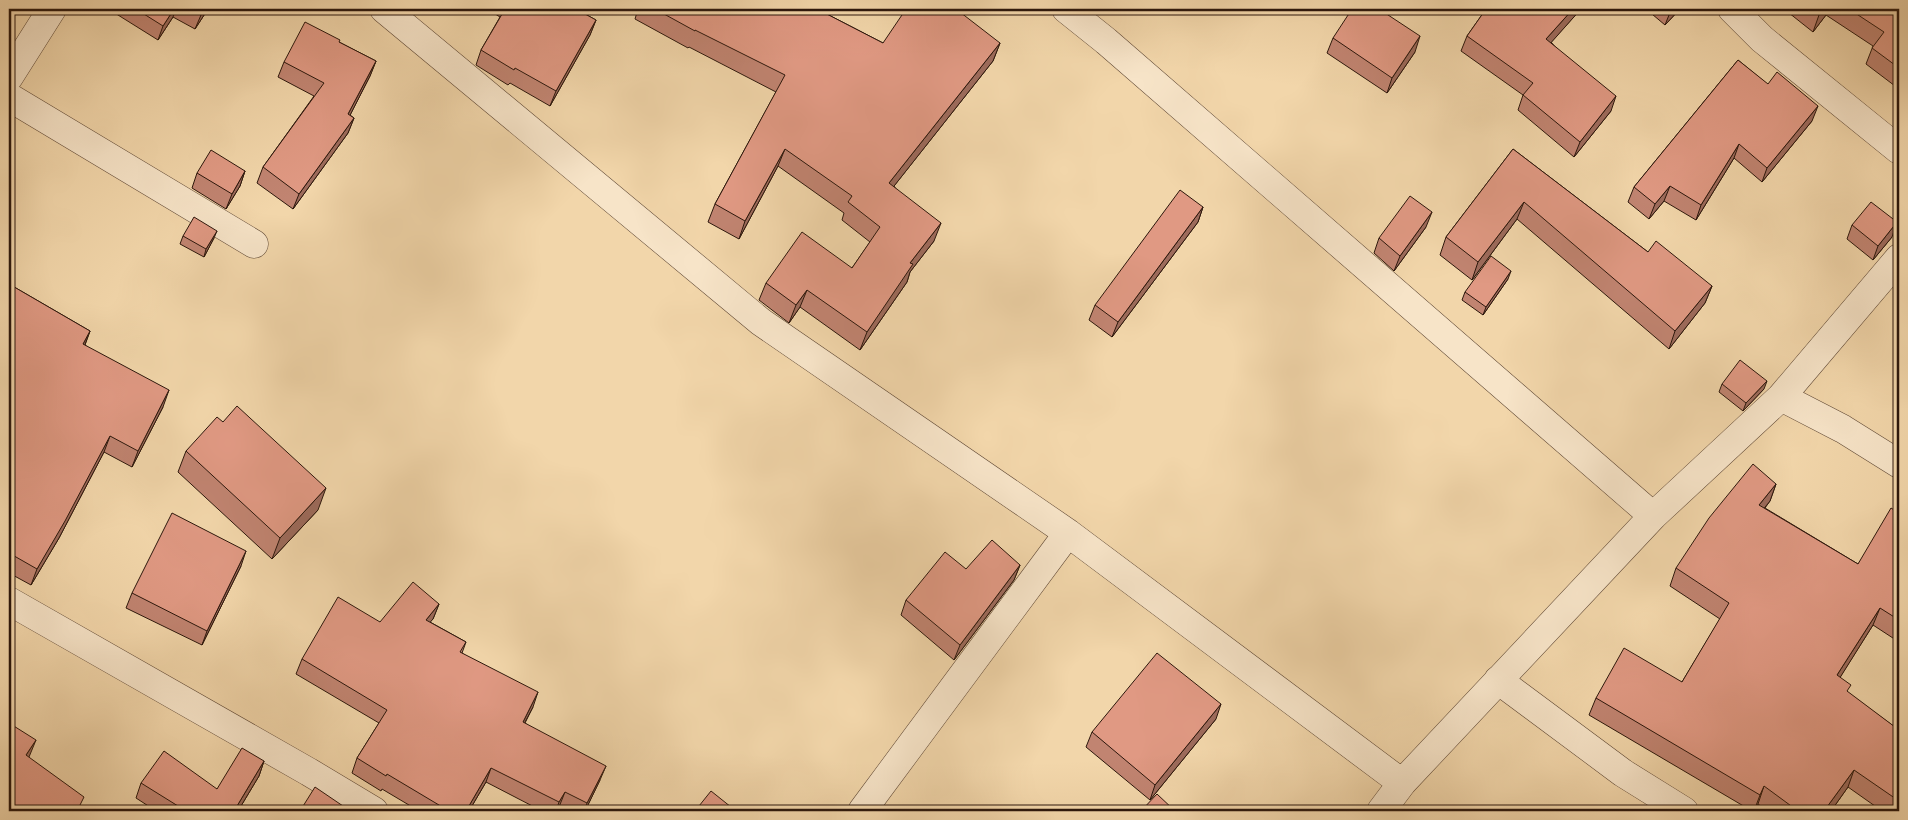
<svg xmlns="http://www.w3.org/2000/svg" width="1908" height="820" viewBox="0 0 1908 820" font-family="Vollkorn,serif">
	<rect width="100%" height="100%" fill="#f2d6aa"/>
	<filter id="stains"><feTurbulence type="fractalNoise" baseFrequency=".004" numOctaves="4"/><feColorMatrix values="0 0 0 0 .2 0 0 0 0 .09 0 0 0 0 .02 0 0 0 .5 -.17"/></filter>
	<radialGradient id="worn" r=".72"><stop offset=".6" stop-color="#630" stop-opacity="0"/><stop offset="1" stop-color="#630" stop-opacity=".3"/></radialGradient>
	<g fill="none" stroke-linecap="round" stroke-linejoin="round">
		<defs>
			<path id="minor" d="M 384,9 L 761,322 L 1068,533 L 1402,783
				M 1066,9 L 1106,41 L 1653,516
				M 1732,9 L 1762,39 L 1899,150
				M 9,77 L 52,9
				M 9,97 L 254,244
				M 1781,397 L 1843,429 L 1899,464
				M 9,601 L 309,772 L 374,811
				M 1498,680 L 1623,773 L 1684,811
				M 862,811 L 1068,533
				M 1381,811 L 1402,783 L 1653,516 L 1781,397 L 1899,258"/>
		</defs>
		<use href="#minor" stroke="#5e4734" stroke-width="29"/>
		<use href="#minor" stroke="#f7e4c8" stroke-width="28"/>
	</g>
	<path fill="#c18471" stroke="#2c170c" d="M 111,9 L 208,9 L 195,29 L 173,17 L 158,40 L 110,10 Z
		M 489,9 L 576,9 L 596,20 L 590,35 L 550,106 L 510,83 L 508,85 L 476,65 L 481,50 L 500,17 L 489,10 Z
		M 638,9 L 776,9 L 783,13 L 823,12 L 883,43 L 1000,43 L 993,61 L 894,186 L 934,241 L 910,272 L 907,282 L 860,350 L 800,307 L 789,323 L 759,300 L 766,283 L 852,268 L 870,242 L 842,220 L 844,213 L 778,166 L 739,239 L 708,222 L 715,204 L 776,92 L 689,47 L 688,48 L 635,19 Z
		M 1486,9 L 1581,9 L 1551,42 L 1611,111 L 1574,157 L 1518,110 L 1523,95 L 1461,51 L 1467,36 Z
		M 1646,9 L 1680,9 L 1665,25 Z
		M 1784,9 L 1899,9 L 1899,89 L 1866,64 L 1873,46 L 1826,15 L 1813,32 Z
		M 1333,38 L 1415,52 L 1387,93 L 1327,53 Z
		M 339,42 L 376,61 L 370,76 L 350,115 L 354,118 L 348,133 L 293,209 L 257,183 L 263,167 L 314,96 L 278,77 L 284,62 Z
		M 1738,60 L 1812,121 L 1762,182 L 1734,158 L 1696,220 L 1664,201 L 1649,219 L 1628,202 L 1634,187 Z
		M 1513,149 L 1648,252 L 1712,286 L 1705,303 L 1669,349 L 1517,219 L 1472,280 L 1440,255 L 1446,237 Z
		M 245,171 L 240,186 L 226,209 L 192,188 L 197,173 Z
		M 1203,207 L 1198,222 L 1112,337 L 1089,320 L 1095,305 Z
		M 1852,225 L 1892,237 L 1873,260 L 1847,239 Z
		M 1426,227 L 1394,271 L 1374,253 L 1379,238 Z
		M 183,236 L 214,238 L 204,257 L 180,244 Z
		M 1508,279 L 1483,315 L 1462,300 L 1465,292 Z
		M 9,284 L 90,331 L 85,345 L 163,407 L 132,467 L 104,452 L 59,538 L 31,585 L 9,573 Z
		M 1722,384 L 1764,389 L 1743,411 L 1719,392 Z
		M 223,422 L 318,510 L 272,559 L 178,472 L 186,451 Z
		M 1776,484 L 1770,501 L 1765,508 L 1858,564 L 1899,513 L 1899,642 L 1873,625 L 1840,677 L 1848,693 L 1899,730 L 1899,811 L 1882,811 L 1848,787 L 1831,811 L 1768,811 L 1758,804 L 1754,811 L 1752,811 L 1589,715 L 1596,698 L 1682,682 L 1720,619 L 1670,586 L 1676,568 Z
		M 1020,565 L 1014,580 L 954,660 L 901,615 L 906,600 L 966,569 Z
		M 241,566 L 202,645 L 126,608 L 132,593 Z
		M 439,604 L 433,619 L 430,622 L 466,642 L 462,653 L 533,707 L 525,723 L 600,780 L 585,811 L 568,811 L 559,807 L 557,811 L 542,811 L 486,782 L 469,811 L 419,811 L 382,789 L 381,791 L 352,773 L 357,758 L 379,723 L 296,674 L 302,659 L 380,622 Z
		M 1216,719 L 1150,800 L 1086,747 L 1092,732 Z
		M 264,761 L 259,776 L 238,811 L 156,811 L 136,798 L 141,783 L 217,789 Z"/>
	<path fill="#9d6b5c" stroke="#2c170c" d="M 174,9 L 176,9 L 173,17 L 158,40 L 163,26 Z
		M 204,9 L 208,9 L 195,29 L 201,15 Z
		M 820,9 L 825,9 L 813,28 Z
		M 1573,9 L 1581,9 L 1541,54 L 1546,39 Z
		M 1672,9 L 1680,9 L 1665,25 L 1671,10 Z
		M 1824,9 L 1828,9 L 1826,15 L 1813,32 L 1819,15 Z
		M 596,20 L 590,35 L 550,106 L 556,91 Z
		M 1420,36 L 1415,52 L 1387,93 L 1392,78 Z
		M 1000,43 L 993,61 L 883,200 L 889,183 Z
		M 376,61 L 370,76 L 343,129 L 348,114 Z
		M 1616,96 L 1611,111 L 1574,157 L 1580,142 Z
		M 1818,106 L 1812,121 L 1762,182 L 1767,168 Z
		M 354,118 L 348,133 L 293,209 L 299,194 Z
		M 1739,144 L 1734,158 L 1696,220 L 1701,205 Z
		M 785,149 L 778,166 L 739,239 L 745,221 Z
		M 245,171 L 240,186 L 226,209 L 232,194 Z
		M 1670,186 L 1664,201 L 1649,219 L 1655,204 Z
		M 1524,202 L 1517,219 L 1472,280 L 1478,262 Z
		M 1203,207 L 1198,222 L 1112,337 L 1118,322 Z
		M 1432,212 L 1426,227 L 1394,271 L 1400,256 Z
		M 1897,222 L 1892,237 L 1873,260 L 1878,246 Z
		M 941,223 L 934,241 L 910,272 L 907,282 L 860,350 L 867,332 L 910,263 Z
		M 217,231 L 214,238 L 204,257 L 206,249 Z
		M 1511,271 L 1508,279 L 1483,315 L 1486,307 Z
		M 1712,286 L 1705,303 L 1669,349 L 1675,331 Z
		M 807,290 L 800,307 L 789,323 L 796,305 Z
		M 90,331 L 84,347 L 83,344 Z
		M 1767,381 L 1764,389 L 1743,411 L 1746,403 Z
		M 169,390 L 163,407 L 132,467 L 138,451 Z
		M 110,436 L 104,452 L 59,538 L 31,585 L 37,569 Z
		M 1776,484 L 1770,501 L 1753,522 L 1759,505 Z
		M 326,488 L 318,510 L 272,559 L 280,538 Z
		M 246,551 L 241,566 L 202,645 L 207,631 Z
		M 1020,565 L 1014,580 L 954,660 L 960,645 Z
		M 439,604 L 433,619 L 420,634 L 426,620 Z
		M 1880,608 L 1873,625 L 1831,692 L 1837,675 Z
		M 538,692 L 533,707 L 517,737 L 523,722 Z
		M 1221,704 L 1216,719 L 1150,800 L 1155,785 Z
		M 36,740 L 29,757 L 19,772 L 26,755 Z
		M 264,761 L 259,776 L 238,811 L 234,811 Z
		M 606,766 L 600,780 L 585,811 L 584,811 L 587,803 Z
		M 491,768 L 486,782 L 469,811 L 466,811 Z
		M 1854,770 L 1848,787 L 1831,811 L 1824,811 Z
		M 1764,786 L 1758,804 L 1754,811 L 1760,795 Z
		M 565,792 L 559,807 L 557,811 L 556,811 L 559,802 Z"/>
	<path fill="#e09983" stroke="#2c170c" d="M 136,9 L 174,9 L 163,26 Z
		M 190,9 L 204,9 L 201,15 Z
		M 505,9 L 576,9 L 596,20 L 556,91 L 515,68 L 514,70 L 481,50 Z
		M 655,9 L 776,9 L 783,13 L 785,9 L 820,9 L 819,10 L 883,43 L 906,9 L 956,9 L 1000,43 L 889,183 L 941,223 L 910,263 L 913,264 L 867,332 L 807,290 L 796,305 L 766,283 L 802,232 L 852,268 L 880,227 L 848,202 L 852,196 L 785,149 L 745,221 L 715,204 L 785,75 L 695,30 L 695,31 Z
		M 1352,9 L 1379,9 L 1420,36 L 1392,78 L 1333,38 Z
		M 1486,9 L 1573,9 L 1546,39 L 1616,96 L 1580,142 L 1523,95 L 1533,83 L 1467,36 Z
		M 1811,9 L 1824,9 L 1819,15 Z
		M 1849,9 L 1899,9 L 1899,68 L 1872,48 L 1884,32 Z
		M 305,22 L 340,40 L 339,42 L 376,61 L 348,114 L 354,118 L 299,194 L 263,167 L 324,83 L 284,62 Z
		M 1738,60 L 1768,84 L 1777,72 L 1818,106 L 1767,168 L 1739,144 L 1701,205 L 1670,186 L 1655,204 L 1634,187 Z
		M 1513,149 L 1648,252 L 1656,241 L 1712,286 L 1675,331 L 1524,202 L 1478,262 L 1446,237 Z
		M 211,150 L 245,171 L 232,194 L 197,173 Z
		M 1180,190 L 1203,207 L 1118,322 L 1095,305 Z
		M 1410,196 L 1432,212 L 1400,256 L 1379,238 Z
		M 1871,202 L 1897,222 L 1878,246 L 1852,225 Z
		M 194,217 L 217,231 L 206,249 L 183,236 Z
		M 1491,256 L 1511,271 L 1486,307 L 1465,292 Z
		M 9,284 L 90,331 L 83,344 L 169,390 L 138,451 L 110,436 L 65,521 L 37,569 L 9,553 Z
		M 1740,360 L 1767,381 L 1746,403 L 1722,384 Z
		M 237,406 L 326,488 L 280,538 L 186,451 L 217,417 L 223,422 Z
		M 1753,464 L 1776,484 L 1759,505 L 1858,564 L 1891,508 L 1899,513 L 1899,620 L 1880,608 L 1837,675 L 1851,685 L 1847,691 L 1899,730 L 1899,801 L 1854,770 L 1824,811 L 1798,811 L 1764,786 L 1760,795 L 1596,698 L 1624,648 L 1682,682 L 1729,603 L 1676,568 L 1709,518 Z
		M 172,513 L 246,551 L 207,631 L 132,593 Z
		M 992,540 L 1020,565 L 960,645 L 906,600 L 945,552 L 966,569 Z
		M 413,582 L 439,604 L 426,620 L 466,642 L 460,652 L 538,692 L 523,722 L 606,766 L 587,803 L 565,792 L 559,802 L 491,768 L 466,811 L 449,811 L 387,774 L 386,776 L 357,758 L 387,710 L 302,659 L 338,597 L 380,622 Z
		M 1157,653 L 1221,704 L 1155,785 L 1092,732 Z
		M 9,723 L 36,740 L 26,755 L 84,797 L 80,805 L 89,811 L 9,811 Z
		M 242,748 L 264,761 L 234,811 L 186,811 L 141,783 L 164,751 L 217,789 Z
		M 315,787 L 343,806 L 340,811 L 300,811 Z
		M 711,791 L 736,811 L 695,811 Z
		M 1157,794 L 1175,811 L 1141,811 Z"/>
	<rect width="1908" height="820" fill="none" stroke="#f2d6aa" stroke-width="30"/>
	<rect x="10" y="10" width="1888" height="800" fill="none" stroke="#2c170c" stroke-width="2.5"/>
	<rect x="15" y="15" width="1878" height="790" fill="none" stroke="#2c170c"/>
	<rect width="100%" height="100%" filter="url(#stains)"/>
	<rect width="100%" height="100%" fill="url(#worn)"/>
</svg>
